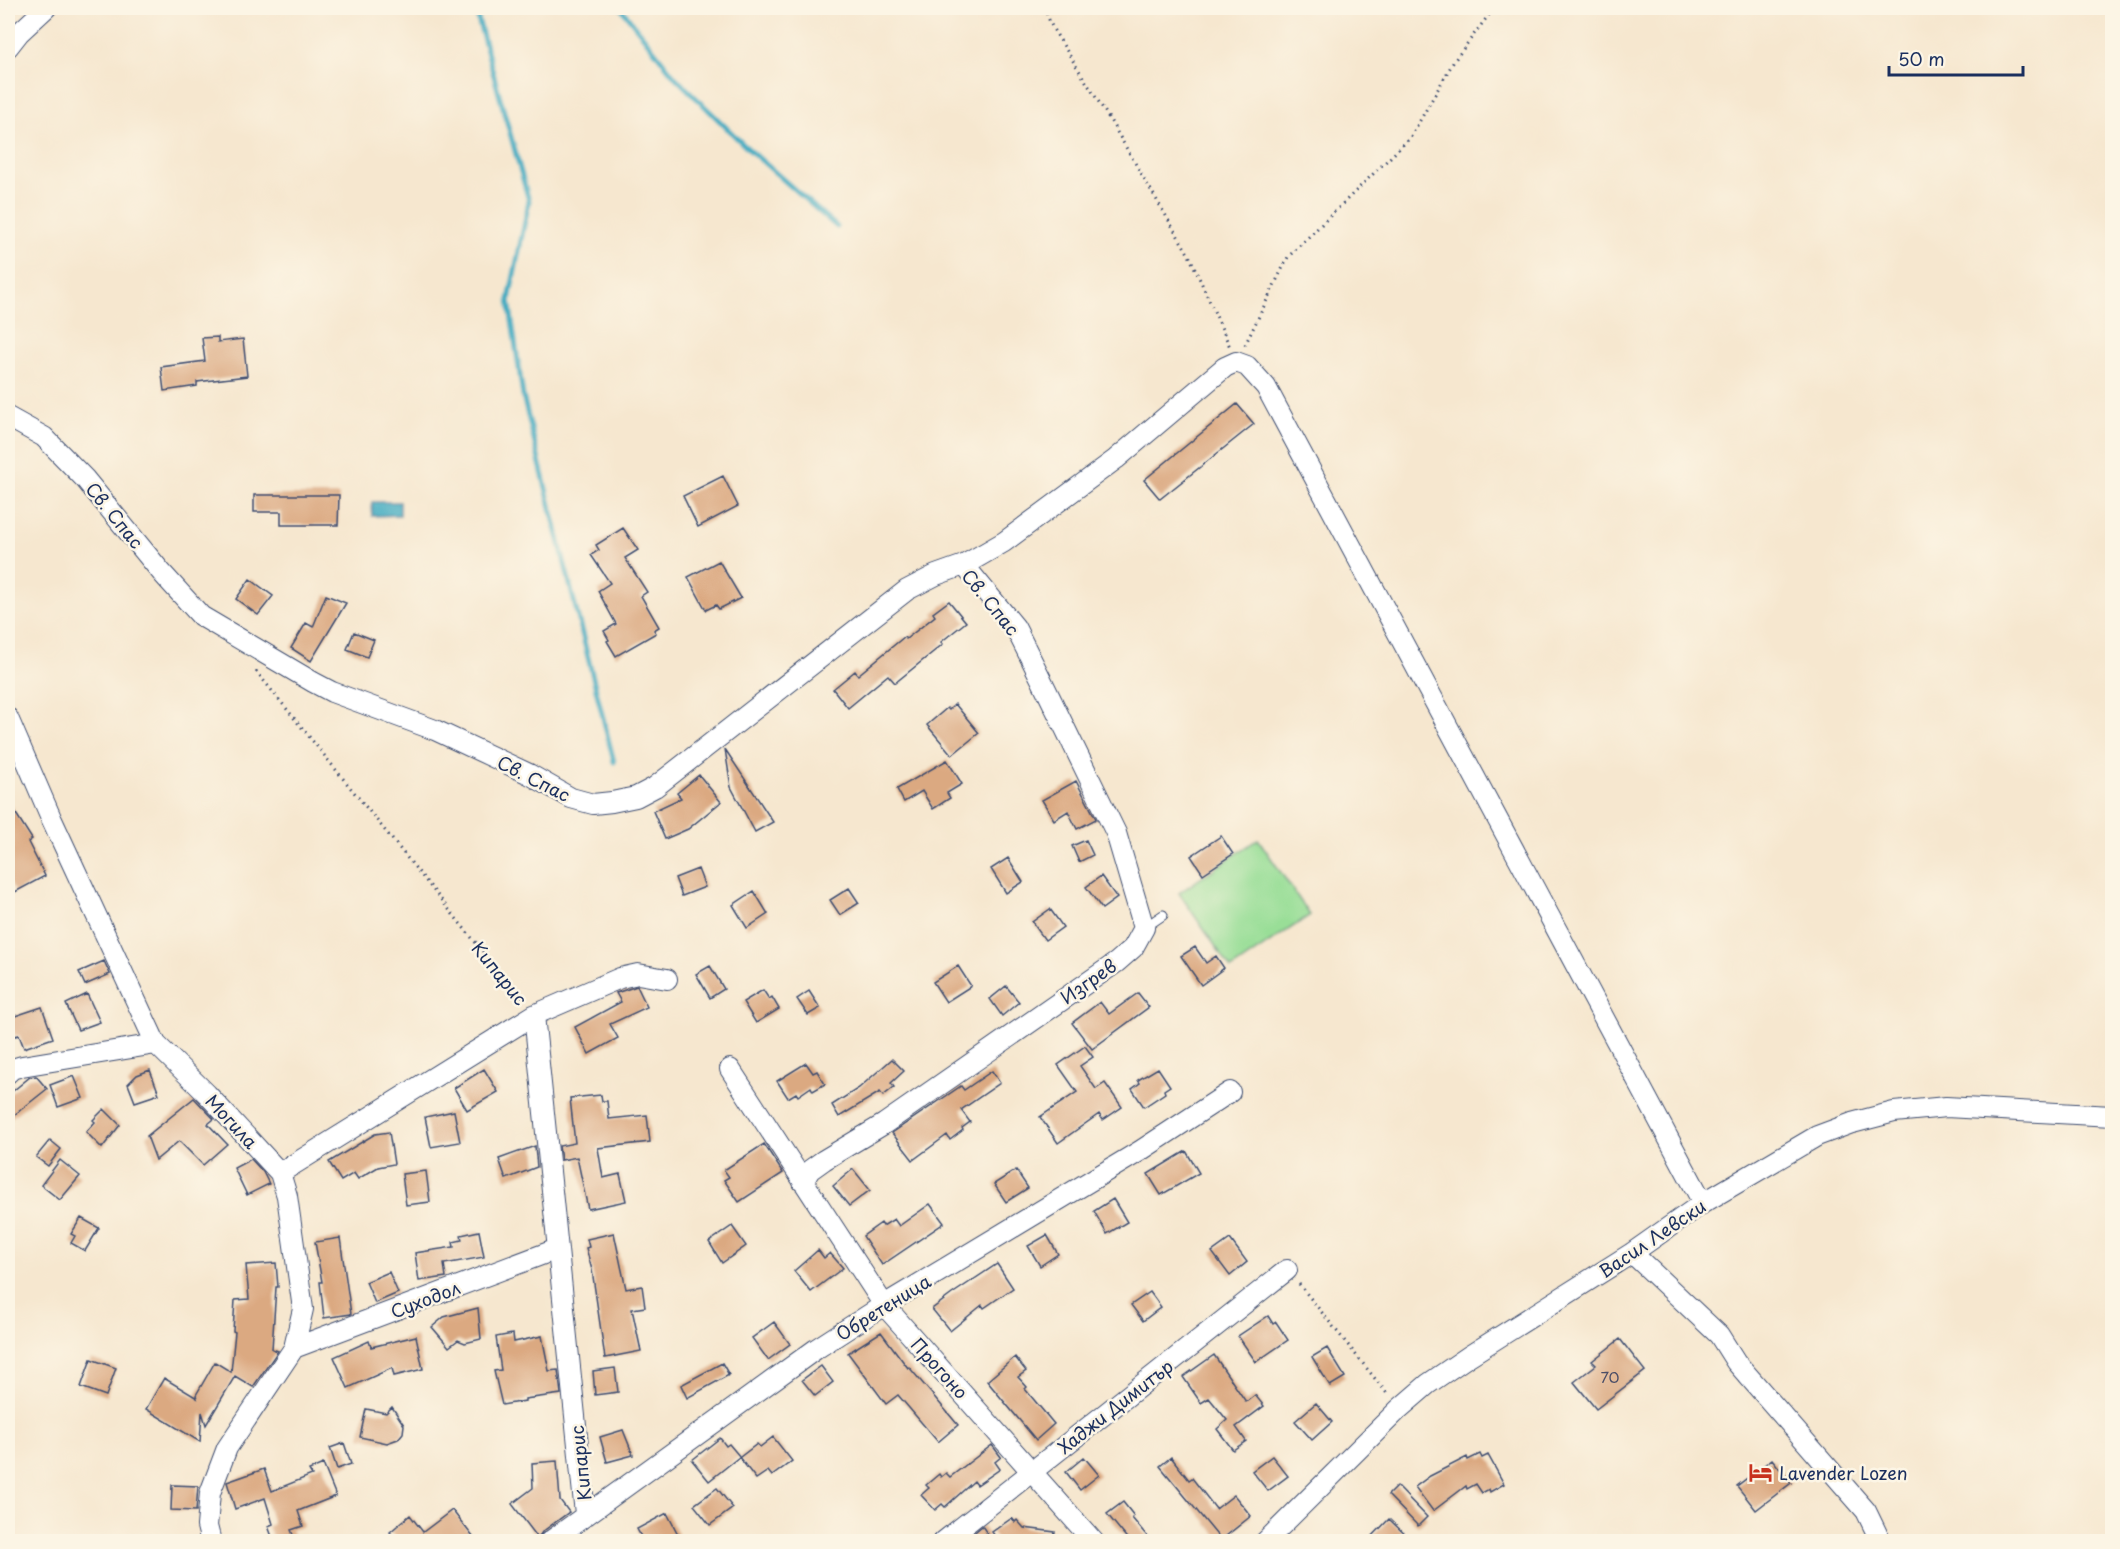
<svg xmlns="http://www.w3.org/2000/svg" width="2120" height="1549" viewBox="0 0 2120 1549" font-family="'Playpen Sans',sans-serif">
	<rect width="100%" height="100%" fill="#fcf5e5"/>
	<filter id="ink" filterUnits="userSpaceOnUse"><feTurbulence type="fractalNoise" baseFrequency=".0167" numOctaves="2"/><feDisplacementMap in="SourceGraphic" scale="12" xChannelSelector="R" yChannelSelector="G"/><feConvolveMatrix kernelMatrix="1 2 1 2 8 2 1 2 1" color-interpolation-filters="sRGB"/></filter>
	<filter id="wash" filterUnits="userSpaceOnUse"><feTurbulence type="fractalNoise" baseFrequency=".008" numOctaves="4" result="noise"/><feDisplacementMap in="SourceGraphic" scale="24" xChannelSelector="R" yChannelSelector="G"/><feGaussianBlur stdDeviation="1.35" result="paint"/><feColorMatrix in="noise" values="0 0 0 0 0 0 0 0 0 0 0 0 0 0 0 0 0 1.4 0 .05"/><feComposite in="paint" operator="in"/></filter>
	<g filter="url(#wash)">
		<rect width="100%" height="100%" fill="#f6e7cf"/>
		<path fill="#99de97" stroke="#5a867a" stroke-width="1.5" d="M 1258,839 L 1310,915 L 1231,969 L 1179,893 Z"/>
		<path fill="#41aac1" stroke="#2e6c90" stroke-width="1.5" d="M 372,502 L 400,502 L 400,515 L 372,516 Z"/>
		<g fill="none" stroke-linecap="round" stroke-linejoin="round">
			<path stroke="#41aac1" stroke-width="5" d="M 475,8 L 529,201 L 509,300 L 523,396 L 614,762
				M 621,8 L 675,77 L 745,146 L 837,227"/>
		</g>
		<g id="blocks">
			<path fill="#dba981" d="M 218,337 L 218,342 L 243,339 L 247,376 L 197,382 L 197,386 L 164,391 L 161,367 L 205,361 L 202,338 Z
				M 1237,404 L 1254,424 L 1160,499 L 1144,480 Z
				M 723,476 L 738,506 L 698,527 L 683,496 Z
				M 254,495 L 339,495 L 338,525 L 281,525 L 281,512 L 254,512 Z
				M 623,528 L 638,550 L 625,558 L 647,592 L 641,596 L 659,627 L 654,630 L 656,633 L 616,656 L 607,641 L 609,640 L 604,631 L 616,624 L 598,591 L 610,583 L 591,555 L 599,550 L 596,545 Z
				M 719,561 L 741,598 L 719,609 L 716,605 L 706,610 L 688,577 Z
				M 250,579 L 273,596 L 258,615 L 236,599 Z
				M 326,595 L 346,603 L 311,661 L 291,648 L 306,623 L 313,627 Z
				M 949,601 L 966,622 L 941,642 L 943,644 L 895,683 L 888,675 L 848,708 L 833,689 L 855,671 L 858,675 L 904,637 L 906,639 L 935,616 L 933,613 Z
				M 354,632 L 374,640 L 367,657 L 347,649 Z
				M 955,704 L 979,733 L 952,755 L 927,725 L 947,708 L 949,710 Z
				M 725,749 L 773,822 L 755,832 L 731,787 Z
				M 947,760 L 962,784 L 947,793 L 950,798 L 933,809 L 922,791 L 904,802 L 897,789 Z
				M 699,775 L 721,802 L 688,829 L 665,839 L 653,811 L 681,798 L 677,793 Z
				M 1076,781 L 1096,819 L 1077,829 L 1068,811 L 1054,820 L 1042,800 Z
				M 8,801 L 32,839 L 28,842 L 45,876 L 15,892 L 8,878 Z
				M 1221,836 L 1233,854 L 1203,874 L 1191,856 Z
				M 1086,840 L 1093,855 L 1079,862 L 1072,846 Z
				M 1008,858 L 1023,882 L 1006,893 L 991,869 Z
				M 698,869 L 705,887 L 682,896 L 675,878 Z
				M 1101,876 L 1117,898 L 1102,909 L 1086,887 Z
				M 849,888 L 859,903 L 840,915 L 830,900 Z
				M 754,891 L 768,914 L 747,928 L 733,905 Z
				M 1050,909 L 1063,927 L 1045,940 L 1032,922 Z
				M 1195,947 L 1206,963 L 1216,956 L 1224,968 L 1201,985 L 1181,956 Z
				M 104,961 L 110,974 L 85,985 L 79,972 Z
				M 710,966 L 724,989 L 710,998 L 696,974 Z
				M 958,966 L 971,986 L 946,1002 L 933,982 Z
				M 637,986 L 647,1007 L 610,1024 L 618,1038 L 589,1054 L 575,1027 L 621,1002 L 616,993 Z
				M 1006,986 L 1019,1002 L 1002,1016 L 990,999 Z
				M 763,990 L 769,999 L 772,997 L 779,1009 L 756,1023 L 743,1002 Z
				M 809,991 L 820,1008 L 808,1015 L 797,999 Z
				M 1138,993 L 1149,1007 L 1092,1049 L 1072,1023 L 1100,1002 L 1109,1014 Z
				M 87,994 L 100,1022 L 78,1030 L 66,1004 Z
				M 42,1007 L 53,1038 L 24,1048 L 19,1035 L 15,1036 L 9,1018 Z
				M 1085,1046 L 1093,1057 L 1080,1066 L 1096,1089 L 1105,1083 L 1122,1107 L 1103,1120 L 1099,1114 L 1058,1143 L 1040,1117 L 1077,1092 L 1058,1065 Z
				M 892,1059 L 904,1071 L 891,1083 L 894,1087 L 883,1096 L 880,1092 L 839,1117 L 832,1105 L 859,1088 Z
				M 806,1063 L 813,1073 L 817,1071 L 825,1084 L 813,1091 L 811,1087 L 798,1096 L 796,1093 L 788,1098 L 777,1081 Z
				M 1158,1068 L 1170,1086 L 1164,1090 L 1165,1093 L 1144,1107 L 1132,1089 L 1140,1083 L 1138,1080 Z
				M 484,1069 L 498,1092 L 467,1110 L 454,1088 Z
				M 150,1070 L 159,1094 L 135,1102 L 128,1084 L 137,1075 Z
				M 992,1071 L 1000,1083 L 961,1110 L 970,1122 L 962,1128 L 963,1130 L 950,1140 L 947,1135 L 913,1160 L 892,1133 L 961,1086 L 964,1090 Z
				M 36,1076 L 47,1089 L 8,1120 L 8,1095 L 30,1077 Z
				M 74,1076 L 83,1098 L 58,1107 L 50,1085 Z
				M 601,1095 L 602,1101 L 607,1101 L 609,1119 L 647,1115 L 650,1142 L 598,1148 L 603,1178 L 620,1174 L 626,1201 L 588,1209 L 577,1157 L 561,1160 L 559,1146 L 575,1143 L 570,1098 Z
				M 194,1098 L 214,1119 L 208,1124 L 227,1144 L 203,1165 L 179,1141 L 156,1160 L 147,1136 Z
				M 104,1109 L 120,1125 L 102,1148 L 86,1132 L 95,1122 L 93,1120 Z
				M 454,1111 L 460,1142 L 431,1147 L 425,1117 Z
				M 389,1132 L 394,1164 L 378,1167 L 358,1179 L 354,1173 L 341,1181 L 329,1162 L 375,1134 Z
				M 50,1140 L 61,1149 L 48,1166 L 36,1157 Z
				M 764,1144 L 783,1173 L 739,1202 L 724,1180 L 729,1177 L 724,1170 Z
				M 535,1146 L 537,1167 L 506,1179 L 499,1159 Z
				M 1186,1151 L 1199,1173 L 1161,1195 L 1148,1174 Z
				M 251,1159 L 263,1172 L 269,1184 L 247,1195 L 234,1168 Z
				M 60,1160 L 80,1176 L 60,1200 L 41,1185 Z
				M 853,1169 L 870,1190 L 849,1206 L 833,1186 Z
				M 1016,1170 L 1028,1188 L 1006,1202 L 994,1184 Z
				M 426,1171 L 430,1202 L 406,1205 L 402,1174 Z
				M 1113,1199 L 1127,1222 L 1107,1234 L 1094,1211 Z
				M 930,1204 L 944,1223 L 882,1265 L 863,1236 L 881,1223 L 883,1226 L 894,1219 L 899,1226 Z
				M 81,1218 L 99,1228 L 85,1251 L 71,1243 L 75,1236 L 71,1234 Z
				M 732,1226 L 746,1246 L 722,1263 L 709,1242 Z
				M 479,1231 L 484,1257 L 444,1264 L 446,1277 L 419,1281 L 415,1253 L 454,1247 L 453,1242 L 462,1240 L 461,1235 Z
				M 614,1233 L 626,1289 L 642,1286 L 645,1307 L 632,1309 L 641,1351 L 605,1358 L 592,1270 L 586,1248 L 589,1247 L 587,1239 Z
				M 1047,1235 L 1058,1254 L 1040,1266 L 1028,1246 Z
				M 340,1238 L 351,1314 L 324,1318 L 320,1282 L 322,1282 L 315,1242 Z
				M 1230,1239 L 1247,1262 L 1230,1276 L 1212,1252 Z
				M 818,1250 L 824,1258 L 830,1253 L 843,1268 L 811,1292 L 794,1271 Z
				M 276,1263 L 278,1287 L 276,1287 L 272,1349 L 278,1351 L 253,1387 L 235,1376 L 206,1425 L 202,1412 L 200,1442 L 146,1409 L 164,1378 L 197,1398 L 196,1395 L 215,1362 L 231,1372 L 235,1332 L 233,1331 L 235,1300 L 249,1299 L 246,1265 Z
				M 997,1264 L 1013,1288 L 984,1308 L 982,1305 L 950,1331 L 932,1309 L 952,1294 Z
				M 389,1272 L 398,1293 L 375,1303 L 366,1282 Z
				M 1150,1292 L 1161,1307 L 1143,1321 L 1131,1305 Z
				M 478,1308 L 481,1339 L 465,1343 L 458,1340 L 449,1347 L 432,1327 L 444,1317 Z
				M 1268,1316 L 1273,1324 L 1276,1322 L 1288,1340 L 1256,1362 L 1238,1336 Z
				M 774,1322 L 790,1344 L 768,1360 L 752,1338 Z
				M 881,1332 L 908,1368 L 909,1367 L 958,1425 L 938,1442 L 898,1395 L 886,1404 L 848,1353 Z
				M 513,1334 L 514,1342 L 542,1336 L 549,1371 L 558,1370 L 561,1394 L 525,1399 L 525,1401 L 502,1405 L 494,1371 L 501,1370 L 496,1337 Z
				M 416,1336 L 423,1369 L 394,1376 L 392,1368 L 348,1388 L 334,1357 L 369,1341 L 371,1347 Z
				M 1620,1339 L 1645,1371 L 1596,1409 L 1574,1382 L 1596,1365 L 1592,1361 Z
				M 1327,1348 L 1345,1377 L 1330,1386 L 1312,1357 Z
				M 1214,1355 L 1246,1402 L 1255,1395 L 1264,1406 L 1236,1427 L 1246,1441 L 1233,1450 L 1217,1429 L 1227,1420 L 1209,1398 L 1201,1403 L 1183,1377 Z
				M 1015,1357 L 1026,1371 L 1018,1377 L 1027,1387 L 1025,1389 L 1054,1424 L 1036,1440 L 987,1381 Z
				M 91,1359 L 116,1368 L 106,1396 L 81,1387 Z
				M 722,1363 L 729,1375 L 687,1398 L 681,1385 Z
				M 821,1366 L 833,1382 L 815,1396 L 802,1380 Z
				M 615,1368 L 618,1392 L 595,1395 L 593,1371 Z
				M 1316,1403 L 1332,1422 L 1312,1440 L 1295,1421 Z
				M 392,1407 L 404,1425 L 403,1433 L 398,1439 L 387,1443 L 360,1437 L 366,1409 L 386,1413 Z
				M 623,1430 L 633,1455 L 607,1462 L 600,1437 Z
				M 773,1437 L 792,1461 L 772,1476 L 768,1471 L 756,1479 L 739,1457 L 709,1481 L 692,1460 L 720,1438 L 726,1446 L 729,1444 L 740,1457 L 757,1444 L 760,1447 Z
				M 344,1443 L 351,1464 L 337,1469 L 330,1448 Z
				M 992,1445 L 1001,1457 L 995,1462 L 1000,1469 L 977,1485 L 974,1481 L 945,1507 L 942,1504 L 935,1510 L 921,1495 L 929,1488 L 926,1485 L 939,1474 L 941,1477 L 946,1473 L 950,1477 Z
				M 1480,1454 L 1482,1458 L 1488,1455 L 1504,1484 L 1490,1492 L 1489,1489 L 1482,1493 L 1476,1484 L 1467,1489 L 1466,1486 L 1433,1511 L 1415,1487 L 1430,1476 L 1467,1457 L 1468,1460 Z
				M 1272,1456 L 1288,1476 L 1268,1491 L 1252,1471 Z
				M 1084,1457 L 1099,1475 L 1080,1490 L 1066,1472 Z
				M 1171,1457 L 1189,1480 L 1192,1478 L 1216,1509 L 1234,1495 L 1251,1516 L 1221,1540 L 1160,1466 Z
				M 1772,1459 L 1791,1483 L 1756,1510 L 1737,1486 Z
				M 557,1461 L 560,1500 L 569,1512 L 542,1532 L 538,1538 L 512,1504 L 533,1488 L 532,1463 Z
				M 323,1464 L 336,1496 L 298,1511 L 303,1526 L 291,1530 L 296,1542 L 274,1542 L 268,1526 L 273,1524 L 265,1498 L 235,1509 L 227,1482 L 264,1469 L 272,1491 L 312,1475 L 309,1470 Z
				M 172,1485 L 198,1486 L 196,1511 L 171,1510 Z
				M 1397,1486 L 1427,1517 L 1418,1526 L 1388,1495 Z
				M 717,1488 L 733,1508 L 710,1525 L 694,1505 Z
				M 1123,1502 L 1134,1516 L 1132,1518 L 1152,1542 L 1130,1542 L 1107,1514 Z
				M 452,1510 L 477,1542 L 398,1542 L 390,1532 L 410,1515 L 423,1532 Z
				M 667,1513 L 682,1542 L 644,1542 L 637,1529 Z
				M 1012,1518 L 1015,1522 L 1017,1520 L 1024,1528 L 1055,1532 L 1054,1542 L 999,1542 L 992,1532 Z
				M 1389,1519 L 1413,1542 L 1367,1542 Z
				M 982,1526 L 989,1536 L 982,1542 L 963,1542 Z"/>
		</g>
	</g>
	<g filter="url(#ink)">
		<use href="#blocks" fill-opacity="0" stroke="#3c4b6f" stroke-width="1.5"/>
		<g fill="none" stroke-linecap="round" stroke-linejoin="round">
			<defs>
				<path id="service" d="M 1144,928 L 1163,915"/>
				<path id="minor" d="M 8,47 L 19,33 L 46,8
					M 8,417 L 44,437 L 85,479 L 162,573 L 201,616 L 313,682 L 332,692 L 435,730 L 529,774 L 571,798 L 593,804 L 612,802 L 636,797 L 655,787 L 907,590 L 936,575 L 964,565 L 1015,627 L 1041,679 L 1116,833 L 1144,928 L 1133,948 L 1117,962 L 884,1124 L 824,1160 L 810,1170 L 803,1182
					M 964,565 L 1004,542 L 1116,459 L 1225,367 L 1236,362 L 1247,366 L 1266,387 L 1703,1203
					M 8,718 L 52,820 L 156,1044 L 207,1094 L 280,1173 L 287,1196 L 303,1309 L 294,1348 L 227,1448 L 210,1493 L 207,1526 L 211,1542
					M 534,1015 L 585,1514
					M 730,1069 L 884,1305 L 1094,1542
					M 8,1073 L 12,1069 L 22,1066 L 156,1044
					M 280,1173 L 534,1015 L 620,978 L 638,974 L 667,979
					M 1632,1253 L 1719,1335 L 1736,1362 L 1866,1511 L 1881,1542
					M 294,1348 L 557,1249
					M 549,1542 L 816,1349 L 884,1305 L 1140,1151 L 1230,1092
					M 943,1542 L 1287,1270
					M 1265,1542 L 1399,1409 L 1428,1384 L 1469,1356 L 1632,1253 L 1703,1203 L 1817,1136 L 1852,1123 L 1894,1112 L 1946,1107 L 2112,1116"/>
			</defs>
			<use href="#service" stroke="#3c4b6f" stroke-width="11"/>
			<use href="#minor" stroke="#3c4b6f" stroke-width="22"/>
			<path stroke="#3c4b6f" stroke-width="3" stroke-dasharray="1.5 4.5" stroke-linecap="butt" d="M 1044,8 L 1053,29 L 1107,115 L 1189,255 L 1230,347
				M 1696,8 L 1696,10
				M 1245,345 L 1288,257 L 1410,138 L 1454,61 L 1494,8
				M 256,671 L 523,1001
				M 1299,1284 L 1389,1396"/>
			<use href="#service" stroke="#fff" stroke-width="9"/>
			<use href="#minor" stroke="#fff" stroke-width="20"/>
		</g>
	</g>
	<defs>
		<symbol id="hotel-bare" viewBox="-9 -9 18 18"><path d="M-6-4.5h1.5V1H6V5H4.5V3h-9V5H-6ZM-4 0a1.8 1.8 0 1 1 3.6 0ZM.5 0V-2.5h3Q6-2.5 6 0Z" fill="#c8321e" stroke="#fcf5e5" stroke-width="2.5" paint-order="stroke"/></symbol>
	</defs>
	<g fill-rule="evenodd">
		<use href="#hotel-bare" x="1744" y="1456" width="33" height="33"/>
	</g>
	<g text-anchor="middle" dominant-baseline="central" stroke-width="5" stroke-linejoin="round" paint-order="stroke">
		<g font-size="15" fill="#4b4e67">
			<text x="1610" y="1376">70</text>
		</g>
		<g font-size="18" fill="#1b2f5e" stroke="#fcf5e5">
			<text transform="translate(115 515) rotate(51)">Св. Спас</text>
			<text transform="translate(991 602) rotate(51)">Св. Спас</text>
			<text transform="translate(534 778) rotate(27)">Св. Спас</text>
			<text transform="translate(500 973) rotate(51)">Кипарис</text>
			<text transform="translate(1088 981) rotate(-35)">Изгрев</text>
			<text transform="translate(232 1121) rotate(47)">Могила</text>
			<text transform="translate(1652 1238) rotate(-34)">Васил Левски</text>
			<text transform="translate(425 1299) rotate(-21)">Суходол</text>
			<text transform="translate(883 1307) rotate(-32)">Обретеница</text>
			<text transform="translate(940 1368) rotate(48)">Прогоно</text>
			<text transform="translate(1115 1406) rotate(-38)">Хаджи Димитър</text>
			<text transform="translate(580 1463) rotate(-96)">Кипарис</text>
		</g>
		<g font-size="18" fill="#1b2f5e" stroke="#fcf5e5" text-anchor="start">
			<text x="1779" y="1472">Lavender Lozen</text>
		</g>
	</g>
	<rect width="2120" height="1549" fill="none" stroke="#fcf5e5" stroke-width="30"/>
	<path d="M1889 66v9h134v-9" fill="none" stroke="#1b2f5e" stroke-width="3"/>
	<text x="1898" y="66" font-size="18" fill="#1b2f5e" stroke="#fcf5e5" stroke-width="4.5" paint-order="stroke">50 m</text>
</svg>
